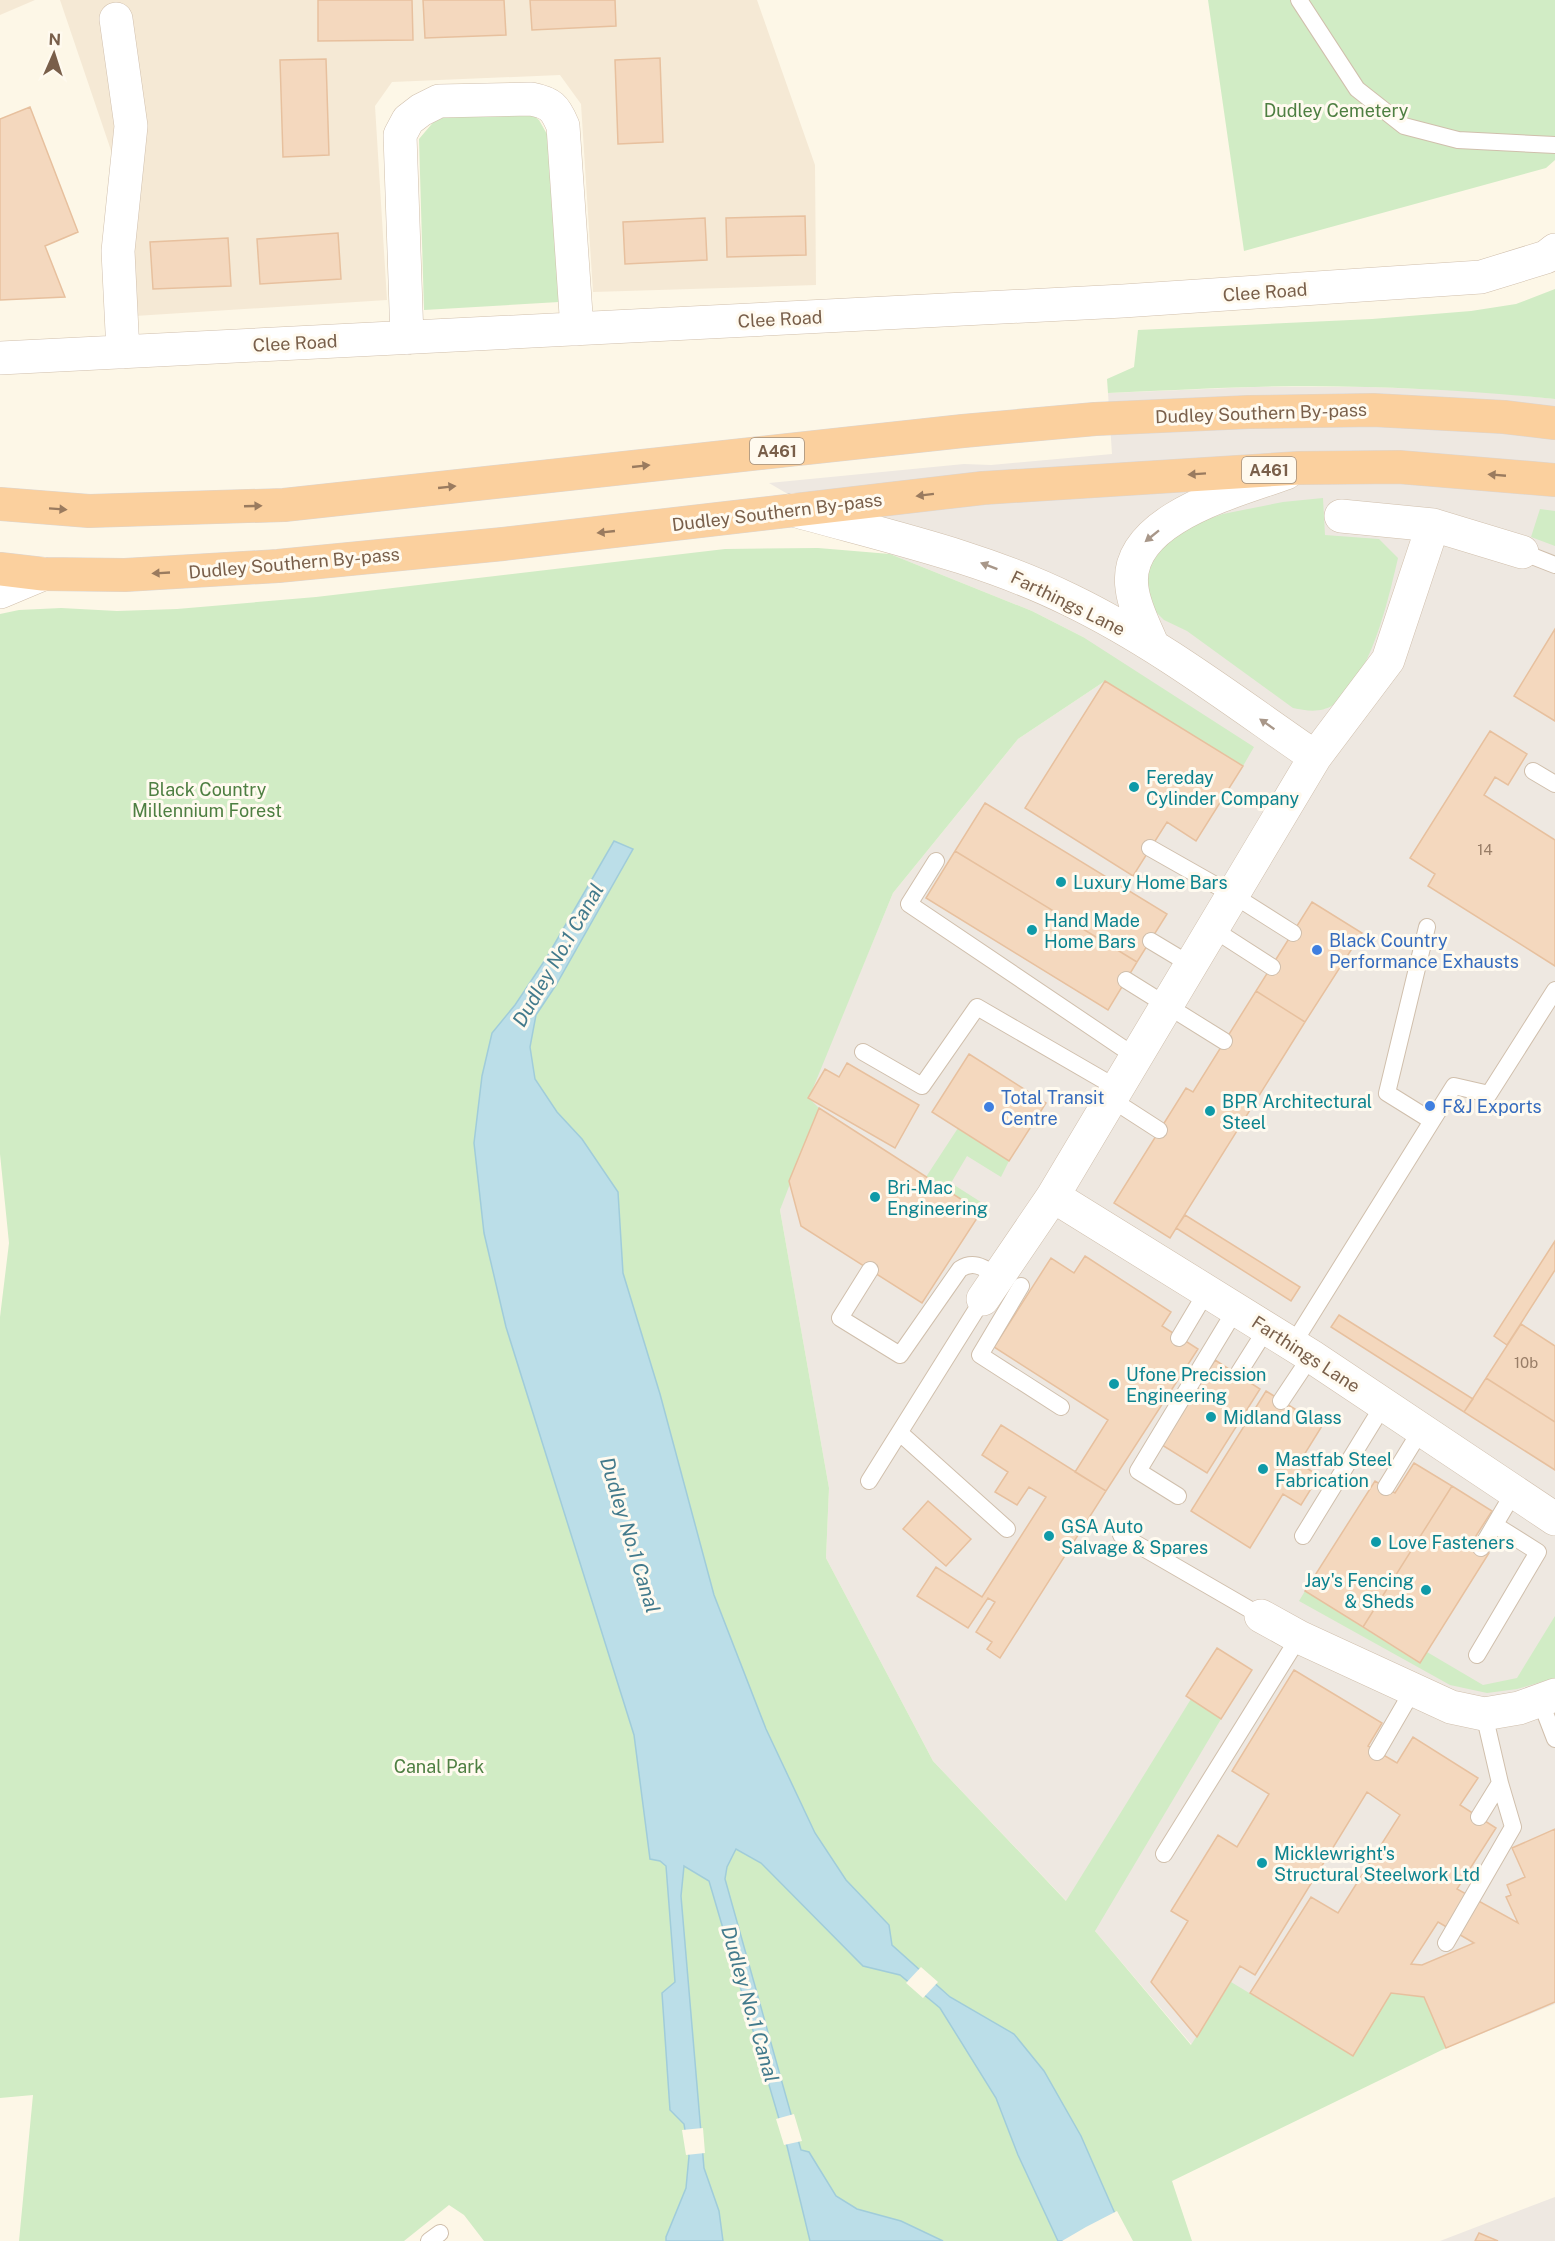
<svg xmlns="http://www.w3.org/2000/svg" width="1555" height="2241" viewBox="0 0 1555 2241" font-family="'Public Sans',sans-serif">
	<rect width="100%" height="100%" fill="#fdf7e7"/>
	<path fill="#f5e9d5" d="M 0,0 L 35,0 L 0,15 Z
		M 60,0 L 757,0 L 815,165 L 816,285 L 593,292 L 581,104 L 560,75 L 392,82 L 375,106 L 387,300 L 135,316 L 119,174 Z"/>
	<path fill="#eee8e1" d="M 1255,387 L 1367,387 L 1480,391 L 1555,399 L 1555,2004 L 1446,2048 L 1424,1997 L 1353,2056 L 1250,1993 L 1192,2045 L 1095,1931 L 933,1761 L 826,1558 L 829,1488 L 780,1210 L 789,1181 L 808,1098 L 893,893 L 1018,739 L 1105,681 L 1083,637 L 1032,611 L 890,554 L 769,483 L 964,464 L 991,465 L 1112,454 L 1108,393 Z
		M 1555,2197 L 1555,2241 L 1440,2241 Z"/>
	<path fill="#d1ecc5" d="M 1208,0 L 1555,0 L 1555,160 L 1546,168 L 1244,251 Z
		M 530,113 L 539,120 L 548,136 L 559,302 L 424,310 L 419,139 L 436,119 L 452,115 Z
		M 1555,289 L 1555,399 C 1455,389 1355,384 1254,387 C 1206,388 1157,391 1108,393 L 1107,379 L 1134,367 L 1138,330 L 1372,319 L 1471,311 L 1516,304 Z
		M 1323,498 L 1325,535 L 1379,539 L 1398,558 C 1388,601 1371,678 1333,705 C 1321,713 1307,711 1293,708 L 1187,631 L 1164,620 L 1150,606 L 1146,572 L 1154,555 L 1188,526 L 1223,514 L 1283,502 Z
		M 1540,509 L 1555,511 L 1555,546 L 1531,537 Z
		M 818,548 L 890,554 L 1032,611 L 1083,637 L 1254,747 L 1243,766 L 1105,681 L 1018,739 L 893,893 L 809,1098 L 819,1108 L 780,1210 L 829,1488 L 826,1558 L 933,1761 L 1066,1901 L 1191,1699 L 1221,1719 L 1095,1931 L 1191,2045 L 1231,1982 L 1353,2056 L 1391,1993 L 1424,1997 L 1446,2048 L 1172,2181 L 1192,2241 L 484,2241 L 464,2215 L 449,2205 L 404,2241 L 19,2241 L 33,2095 L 0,2098 L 0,1317 L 9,1243 L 0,1154 L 0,614 L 19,610 L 61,608 L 117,611 L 177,609 L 316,597 L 725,549 Z
		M 958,1128 L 1009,1161 L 1001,1177 L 967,1156 L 951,1183 L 984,1204 L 981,1212 L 926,1177 Z
		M 1305,1591 L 1419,1663 L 1427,1652 L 1483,1685 L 1517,1678 L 1555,1616 L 1555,1678 L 1517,1689 L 1487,1693 L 1450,1685 L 1299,1601 Z"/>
	<path fill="#bbdee8" stroke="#a0ccda" stroke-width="1.5" d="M 614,841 L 633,849 L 556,985 L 536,1015 L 530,1047 L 535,1079 L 557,1112 L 582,1139 L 618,1192 L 623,1273 L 660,1394 L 714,1595 L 766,1729 L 815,1833 L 846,1880 L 889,1925 L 892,1945 L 950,1997 L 1014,2034 L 1044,2071 L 1081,2136 L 1120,2225 L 1130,2241 L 1058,2241 L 1018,2155 L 996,2098 L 940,2008 L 900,1975 L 863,1966 L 761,1863 L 736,1849 L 727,1867 L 725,1879 L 801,2150 L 809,2152 L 836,2196 L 857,2209 L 901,2221 L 943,2241 L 810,2241 L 787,2146 L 709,1881 L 684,1866 L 681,1896 L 704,2168 L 719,2211 L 723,2241 L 666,2241 L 666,2237 L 686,2188 L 689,2156 L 684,2124 L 670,2110 L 662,1993 L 675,1982 L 666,1866 L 660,1861 L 650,1859 L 634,1735 L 506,1327 L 484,1233 L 474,1143 L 482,1076 L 492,1033 L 515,1005 L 547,957 Z"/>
	<path fill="#fdf7e7" d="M 921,1967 L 938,1982 L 923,1998 L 906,1983 Z
		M 794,2114 L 802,2141 L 784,2145 L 776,2119 Z
		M 703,2128 L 705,2153 L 686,2155 L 682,2130 Z
		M 1117,2211 L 1133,2241 L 1062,2241 L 1086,2227 Z"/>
	<path fill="#f4d8be" stroke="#e7c09e" stroke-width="1.5" fill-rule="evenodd" d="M 318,0 L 412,0 L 413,40 L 318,41 Z
		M 423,0 L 504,0 L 506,35 L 425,38 Z
		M 530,0 L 615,0 L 616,26 L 532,30 Z
		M 660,58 L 663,142 L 618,144 L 615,60 Z
		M 326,59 L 329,155 L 283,157 L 280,60 Z
		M 30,107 L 78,232 L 45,246 L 65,297 L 0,300 L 0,119 Z
		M 805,216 L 806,255 L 727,257 L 726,218 Z
		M 705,218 L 707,260 L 625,264 L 623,222 Z
		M 338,233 L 341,279 L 260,284 L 257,239 Z
		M 228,238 L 231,286 L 153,289 L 150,242 Z
		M 1555,629 L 1555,721 L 1514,696 Z
		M 1105,681 L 1243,766 L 1196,841 L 1167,822 L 1133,876 L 1025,808 Z
		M 1490,731 L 1527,754 L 1508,785 L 1495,777 L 1484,795 L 1555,840 L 1555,966 L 1428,886 L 1435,874 L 1410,858 Z
		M 985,803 L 1167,914 L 1137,962 L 955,851 Z
		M 955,851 L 1137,962 L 1108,1010 L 926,898 Z
		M 1312,902 L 1362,933 L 1305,1022 L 1256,991 Z
		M 1256,991 L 1305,1022 L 1170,1238 L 1114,1203 L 1186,1088 L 1193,1092 Z
		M 969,1054 L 1046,1103 L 1009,1161 L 932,1112 Z
		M 847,1063 L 919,1105 L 895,1148 L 808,1098 L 825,1069 L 839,1077 Z
		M 819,1108 L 981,1212 L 922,1303 L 801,1226 L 789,1181 Z
		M 1185,1215 L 1300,1287 L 1291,1301 L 1176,1228 Z
		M 1555,1241 L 1555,1270 L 1507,1345 L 1494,1336 Z
		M 1085,1256 L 1171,1312 L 1162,1326 L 1198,1349 L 1106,1491 L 1075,1472 L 1108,1420 L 994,1347 L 1051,1258 L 1074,1273 Z
		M 1339,1315 L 1473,1399 L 1464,1412 L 1331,1327 Z
		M 1521,1324 L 1555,1346 L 1555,1422 L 1486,1378 Z
		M 1215,1360 L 1260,1389 L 1207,1473 L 1162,1445 Z
		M 1486,1378 L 1555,1422 L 1555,1470 L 1464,1412 Z
		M 1266,1391 L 1322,1426 L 1299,1463 L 1319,1476 L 1301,1505 L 1283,1494 L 1250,1548 L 1191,1511 Z
		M 1001,1425 L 1106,1491 L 1000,1658 L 987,1649 L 992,1642 L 976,1632 L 995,1602 L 988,1598 L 968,1628 L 917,1596 L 936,1567 L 982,1597 L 1046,1497 L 1029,1487 L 1017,1505 L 995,1492 L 1008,1472 L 982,1455 Z
		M 1414,1463 L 1452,1486 L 1363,1627 L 1305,1591 L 1375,1481 L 1395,1493 Z
		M 1452,1486 L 1492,1511 L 1472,1542 L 1489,1553 L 1420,1663 L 1363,1627 Z
		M 928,1501 L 971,1539 L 946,1566 L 903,1529 Z
		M 1217,1648 L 1252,1670 L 1221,1719 L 1186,1696 Z
		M 1294,1670 L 1382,1723 L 1368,1746 L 1397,1763 L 1413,1737 L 1478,1778 L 1460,1805 L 1496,1828 L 1457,1889 L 1518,1923 L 1506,1897 L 1511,1895 L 1507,1885 L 1525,1877 L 1512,1848 L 1555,1829 L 1555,2002 L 1446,2048 L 1424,1997 L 1391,1993 L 1353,2056 L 1250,1993 L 1311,1897 L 1338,1913 L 1400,1815 L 1367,1792 L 1255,1975 L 1240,1966 L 1197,2037 L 1151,1982 L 1188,1921 L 1171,1911 L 1218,1835 L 1237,1847 L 1269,1794 L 1232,1771 ZM 1438,1922 L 1474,1943 L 1422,1965 L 1411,1964 Z
		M 1479,2233 L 1498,2241 L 1475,2241 Z"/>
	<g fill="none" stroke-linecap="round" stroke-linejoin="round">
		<defs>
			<path id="service" d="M 1299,0 L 1357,89 L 1404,126 L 1458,140 L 1555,145
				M 1522,552 L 1555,565
				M 1533,771 L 1555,784
				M 1150,848 L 1233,895 L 1293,933
				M 936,861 L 909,904 L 1136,1057
				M 1213,929 L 1272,967
				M 1151,941 L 1191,965
				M 1126,980 L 1224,1041
				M 863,1052 L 922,1086 L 977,1007 L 1117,1088
				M 1111,1099 L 1159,1130
				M 1432,1121 L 1454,1086 L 1489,1094 L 1555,990
				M 870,1270 L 840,1318 L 900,1355 L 960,1269 C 974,1260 984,1268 998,1276
				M 1021,1286 L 980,1355 L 1061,1407
				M 1179,1338 L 1207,1291
				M 1293,1344 L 1432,1121 L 1387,1093 L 1427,927
				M 1238,1374 L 1267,1328
				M 1281,1401 L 1311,1356
				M 900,1433 L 1007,1529
				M 869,1481 L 983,1299
				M 1386,1487 L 1421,1430
				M 1178,1496 L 1138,1471 L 1236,1309
				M 1121,1535 L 1261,1616
				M 1303,1536 L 1384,1404
				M 1481,1548 L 1514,1492
				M 1477,1655 L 1538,1552 L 1495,1525
				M 1540,1700 L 1555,1739
				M 1377,1752 L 1413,1690
				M 1479,1817 L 1500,1783 L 1484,1714
				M 1164,1854 L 1299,1637
				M 1446,1943 L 1513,1827 L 1500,1783
				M 429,2241 L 440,2233"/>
			<path id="minor" d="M 116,19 L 131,126 L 118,251 L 123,352
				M 407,338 L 400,135 L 408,120 L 421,110 L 439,101 L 531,99 C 551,103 555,107 563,126 L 577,329
				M 0,358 L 1123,301 L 1481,277 L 1546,257 L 1555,250
				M 793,510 C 886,536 983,557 1070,600 C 1157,642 1235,702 1315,757
				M 1341,516 L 1433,525 L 1522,552
				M 1433,525 L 1388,660 L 1315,757 L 1053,1196 L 1311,1356 L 1555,1519
				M 0,592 L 43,574
				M 1152,644 C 1145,627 1134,607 1132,588 C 1122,519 1237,491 1286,473
				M 983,1299 L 1053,1196
				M 1261,1616 L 1299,1637 L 1451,1707 L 1484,1714 L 1519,1708 L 1555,1695"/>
			<path id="trunk" d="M 0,504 L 89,511 L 284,505 L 963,431 L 1095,419 L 1249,412 L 1373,410 L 1504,417 L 1555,423
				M 0,569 L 43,574 L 125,575 L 278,566 L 503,544 L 983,488 L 1299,468 L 1399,467 L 1555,480"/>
		</defs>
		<use href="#service" stroke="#d0bfac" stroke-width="18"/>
		<use href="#minor" stroke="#d0bfac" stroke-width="34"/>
		<use href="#trunk" stroke="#dcd5d0" stroke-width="34"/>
		<use href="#service" stroke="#fff" stroke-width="16"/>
		<use href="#minor" stroke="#fff" stroke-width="33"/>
		<use href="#trunk" stroke="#fbd09e" stroke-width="33"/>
	</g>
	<defs><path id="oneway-solid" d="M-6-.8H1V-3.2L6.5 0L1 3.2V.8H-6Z" transform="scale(1.5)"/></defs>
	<g fill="#9a7b5f">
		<use href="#oneway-solid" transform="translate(641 466) rotate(-6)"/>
		<use href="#oneway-solid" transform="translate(1197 474) rotate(176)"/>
		<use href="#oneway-solid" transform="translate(1497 475) rotate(-175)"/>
		<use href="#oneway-solid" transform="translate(447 487) rotate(-6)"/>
		<use href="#oneway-solid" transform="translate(925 495) rotate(173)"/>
		<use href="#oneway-solid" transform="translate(253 506) rotate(-2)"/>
		<use href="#oneway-solid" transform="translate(58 509) rotate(4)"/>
		<use href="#oneway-solid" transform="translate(606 532) rotate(174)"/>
		<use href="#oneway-solid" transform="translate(161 573) rotate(177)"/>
	</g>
	<g fill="#a89789">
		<use href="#oneway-solid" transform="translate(1152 536) rotate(141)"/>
		<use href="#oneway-solid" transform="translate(989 566) rotate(-159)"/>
		<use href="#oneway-solid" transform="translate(1267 724) rotate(-145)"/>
	</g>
	<g fill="#0f9aa8" stroke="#fffaef" stroke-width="2">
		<circle cx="1134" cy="787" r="6"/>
		<circle cx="1061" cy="882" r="6"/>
		<circle cx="1032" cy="930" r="6"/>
		<circle cx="1210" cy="1111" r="6"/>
		<circle cx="875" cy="1197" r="6"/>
		<circle cx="1114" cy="1384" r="6"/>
		<circle cx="1211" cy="1417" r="6"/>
		<circle cx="1263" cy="1469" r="6"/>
		<circle cx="1049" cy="1536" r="6"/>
		<circle cx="1376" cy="1542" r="6"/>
		<circle cx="1426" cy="1590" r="6"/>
		<circle cx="1262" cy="1863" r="6"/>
	</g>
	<g fill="#3f7fe0" stroke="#fffaef" stroke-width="2">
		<circle cx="1317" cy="950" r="6"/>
		<circle cx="1430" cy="1106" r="6"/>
		<circle cx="989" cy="1107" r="6"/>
	</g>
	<g text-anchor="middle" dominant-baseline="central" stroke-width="6" stroke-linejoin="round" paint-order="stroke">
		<g font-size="15" fill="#987d67">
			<text x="1485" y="849">14</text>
			<text x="1526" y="1362">10b</text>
		</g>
		<g fill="#fffaef" stroke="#a18e7c" stroke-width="1.5">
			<rect x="750" y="438" width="54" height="26" rx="4.5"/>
			<rect x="1242" y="457" width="54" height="26" rx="4.5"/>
		</g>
		<g font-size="16" font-weight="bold" fill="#795f4a">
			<text x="777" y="451">A461</text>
			<text x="1269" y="470">A461</text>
		</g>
		<g font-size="18" fill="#4e7f42" stroke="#fffaef">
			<text x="1336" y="110">Dudley Cemetery</text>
			<text x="207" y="789">Black Country<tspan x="207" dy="21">Millennium Forest</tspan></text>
			<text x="439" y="1766">Canal Park</text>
		</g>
		<g font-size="18" fill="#795f4a" stroke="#fffaef">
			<text transform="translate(1265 292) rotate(-4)">Clee Road</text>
			<text transform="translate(780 319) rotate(-3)">Clee Road</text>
			<text transform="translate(295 343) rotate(-3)">Clee Road</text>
			<text transform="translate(1261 413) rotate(-2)">Dudley Southern By-pass</text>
			<text transform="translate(777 512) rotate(-7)">Dudley Southern By-pass</text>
			<text transform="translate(294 563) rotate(-5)">Dudley Southern By-pass</text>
			<text transform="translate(1068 603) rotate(26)">Farthings Lane</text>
			<text transform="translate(1306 1354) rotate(33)">Farthings Lane</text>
		</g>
		<g font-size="18" fill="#0d838f" stroke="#fffaef" text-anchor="start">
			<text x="1146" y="777">Fereday<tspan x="1146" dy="21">Cylinder Company</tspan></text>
			<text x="1073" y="882">Luxury Home Bars</text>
			<text x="1044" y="920">Hand Made<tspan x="1044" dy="21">Home Bars</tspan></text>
			<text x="1222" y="1101">BPR Architectural<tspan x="1222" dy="21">Steel</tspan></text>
			<text x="887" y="1187">Bri-Mac<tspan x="887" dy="21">Engineering</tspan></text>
			<text x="1126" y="1374">Ufone Precission<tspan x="1126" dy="21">Engineering</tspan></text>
			<text x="1223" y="1417">Midland Glass</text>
			<text x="1275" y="1459">Mastfab Steel<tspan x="1275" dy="21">Fabrication</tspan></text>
			<text x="1061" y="1526">GSA Auto<tspan x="1061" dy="21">Salvage &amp; Spares</tspan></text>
			<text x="1388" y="1542">Love Fasteners</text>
			<text x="1414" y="1580" text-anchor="end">Jay's Fencing<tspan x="1414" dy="21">&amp; Sheds</tspan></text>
			<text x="1274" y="1853">Micklewright's<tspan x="1274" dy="21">Structural Steelwork Ltd</tspan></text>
		</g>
		<g font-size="18" fill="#366cbe" stroke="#fffaef" text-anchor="start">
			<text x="1329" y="940">Black Country<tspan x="1329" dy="21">Performance Exhausts</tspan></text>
			<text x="1001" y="1097">Total Transit<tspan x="1001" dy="21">Centre</tspan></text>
			<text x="1442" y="1106">F&amp;J Exports</text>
		</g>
		<g font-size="20" font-style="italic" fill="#427a8c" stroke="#fffaef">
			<text transform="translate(558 955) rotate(-60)">Dudley No.1 Canal</text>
			<text transform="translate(630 1535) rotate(73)">Dudley No.1 Canal</text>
			<text transform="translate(750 2004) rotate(74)">Dudley No.1 Canal</text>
		</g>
	</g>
	<g transform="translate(54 54) rotate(3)" stroke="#fffaef" stroke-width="4.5" paint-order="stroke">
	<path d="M0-4.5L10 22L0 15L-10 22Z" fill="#795f4a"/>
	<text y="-9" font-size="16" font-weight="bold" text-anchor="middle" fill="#795f4a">N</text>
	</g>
</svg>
